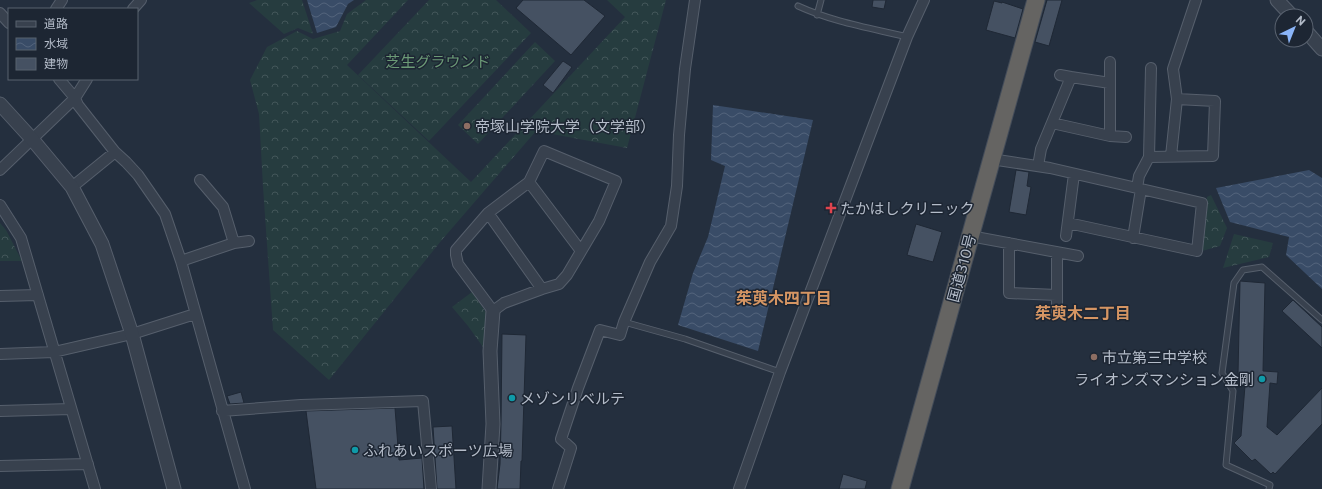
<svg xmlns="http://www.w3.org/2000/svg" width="1322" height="489" viewBox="0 0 1322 489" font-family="Commissioner,'Noto Sans JP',sans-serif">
	<defs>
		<pattern id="forest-crowns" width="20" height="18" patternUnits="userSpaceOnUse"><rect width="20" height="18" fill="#263c3f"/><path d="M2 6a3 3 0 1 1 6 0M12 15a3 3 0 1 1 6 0" fill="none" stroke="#435659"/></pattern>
		<pattern id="water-waves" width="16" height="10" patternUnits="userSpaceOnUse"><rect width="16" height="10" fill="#394c67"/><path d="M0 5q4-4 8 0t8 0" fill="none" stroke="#53647b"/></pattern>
	</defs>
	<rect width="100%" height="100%" fill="#242f3e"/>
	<path fill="url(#forest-crowns)" d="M 257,0 L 302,0 L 313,34 L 298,28 L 284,34 L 249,3 Z
		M 366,0 L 408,0 L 347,65 L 471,182 L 625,17 L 607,0 L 666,0 L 627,148 L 536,131 L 441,241 L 329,380 L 273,330 L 263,187 L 259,114 L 250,80 L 267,47 L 297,31 L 313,39 L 340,31 L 347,14 Z
		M 429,0 L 496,0 L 531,33 L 429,141 L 358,75 Z
		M 535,42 L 555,61 L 478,144 L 458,125 Z
		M 1211,195 L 1227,228 L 1220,246 L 1202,251 L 1207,197 Z
		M 0,223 L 6,230 L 22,261 L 0,261 Z
		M 1234,234 L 1273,243 L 1269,257 L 1223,268 Z
		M 472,292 L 489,317 L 483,347 L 468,326 L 452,307 Z"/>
	<path fill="url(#water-waves)" d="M 307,0 L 354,0 L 348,4 L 336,27 L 317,33 Z
		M 713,105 L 813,120 L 758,351 L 678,325 L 693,273 L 708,237 L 725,166 L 711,160 Z
		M 1309,170 L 1322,178 L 1322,289 L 1286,255 L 1289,237 L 1230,222 L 1216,188 Z"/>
	<path fill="#455162" stroke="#1f2835" d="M 523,0 L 584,0 L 605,16 L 571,55 L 516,8 Z
		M 873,0 L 886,0 L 884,9 L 872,7 Z
		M 1047,0 L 1062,0 L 1049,46 L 1035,42 Z
		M 994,1 L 1002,3 L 1002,2 L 1023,9 L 1015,38 L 986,30 Z
		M 563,61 L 572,67 L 553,93 L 543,85 Z
		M 1016,170 L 1029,172 L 1027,186 L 1031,187 L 1026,215 L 1009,212 Z
		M 916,224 L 942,232 L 933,262 L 907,255 Z
		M 1240,281 L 1265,283 L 1263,371 L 1278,372 L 1277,384 L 1270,383 L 1267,427 L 1277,435 L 1322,388 L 1322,424 L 1275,474 L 1273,472 L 1271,474 L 1255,459 L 1252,461 L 1234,443 L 1241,436 L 1246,373 L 1238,374 Z
		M 1293,300 L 1322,327 L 1322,348 L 1282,311 Z
		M 502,334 L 526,335 L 522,461 L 521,461 L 520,489 L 497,489 L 500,464 L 501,424 Z
		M 241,392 L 244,403 L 230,404 L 227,396 Z
		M 395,408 L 399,460 L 422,458 L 424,489 L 316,489 L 306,411 Z
		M 452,426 L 456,489 L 437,489 L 433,427 Z
		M 843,474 L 867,481 L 865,489 L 839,489 Z"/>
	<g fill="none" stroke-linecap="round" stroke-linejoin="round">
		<defs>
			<path id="service" d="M 798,6 C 833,22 870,28 907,37
				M 817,15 L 821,0
				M 624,322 L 685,339 L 780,372
				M 1269,489 L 1270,485 L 1226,465 L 1233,391 L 1222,373 L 1234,283 L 1243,270 L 1262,267 L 1322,320"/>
			<path id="minor" d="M 56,9 L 62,0
				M 133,9 L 141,0
				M 0,13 L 9,23
				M 1060,75 L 1071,77
				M 87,79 L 75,98 L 78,105 L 115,152 L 126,162 L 138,175 L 165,214 L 181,261 L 245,489
				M 1052,123 L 1110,136 L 1126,137
				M 1110,136 L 1110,62
				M 544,151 L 616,181 L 599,221 L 567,275 L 559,284 L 542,289 L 504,303 L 493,311 L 458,264 L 456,255 L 456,250 L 488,213 L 529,182 Z
				M 1171,156 L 1177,99 L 1173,69 L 1196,0
				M 1149,157 L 1151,68
				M 991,159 L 1050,168 L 1202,203 L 1197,251 L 1068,223
				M 1038,166 L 1041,149 L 1071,77 L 1110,83
				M 0,170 L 75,98 L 59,79
				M 200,180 L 223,207 L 234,243
				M 529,182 L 581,251
				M 72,187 L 115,152
				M 1137,188 L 1139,176 L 1149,157 L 1213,156 L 1215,101 L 1177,99
				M 0,205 L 21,238 L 95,489
				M 488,213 L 542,289
				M 970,236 L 1078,256
				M 1066,236 L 1074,174
				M 1133,238 L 1141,189
				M 1009,243 L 1009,293 L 1057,295
				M 181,261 L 234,243 L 249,241
				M 0,296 L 38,295
				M 1057,314 L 1057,252
				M 0,354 L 54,352 L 132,334 L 195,314
				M 0,411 L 71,409
				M 222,411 L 301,405 L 423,401 L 431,489
				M 0,466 L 88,464
				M 558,489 L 571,448 L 561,439 L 578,388 L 600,330 L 620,335 L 624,322 L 650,262 L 671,226 L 677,186 L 679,135 L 685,69 L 695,0
				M 739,489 L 780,372 L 907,37 L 924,0"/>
			<path id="tertiary" d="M 1277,0 L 1292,16
				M 1306,31 L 1322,49
				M 0,104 L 32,139 L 72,187 L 102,244 L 132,334 L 174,489
				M 489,489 L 493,424 L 490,351 L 493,311"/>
			<path id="trunk" d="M 900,489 L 1036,0"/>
		</defs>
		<use href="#service" stroke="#565f6c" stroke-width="7"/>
		<use href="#minor" stroke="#565f6c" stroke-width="12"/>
		<use href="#tertiary" stroke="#565f6c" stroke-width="15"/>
		<use href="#trunk" stroke="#434c59" stroke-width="19"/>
		<use href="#service" stroke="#38414e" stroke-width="5"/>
		<use href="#minor" stroke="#38414e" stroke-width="10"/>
		<use href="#tertiary" stroke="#38414e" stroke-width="13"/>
		<use href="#trunk" stroke="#656462" stroke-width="17"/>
	</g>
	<g fill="#8d6e63" stroke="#1d2633" stroke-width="1.5">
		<circle cx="467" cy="126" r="4"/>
		<circle cx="1094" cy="357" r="4"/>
	</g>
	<path fill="#e0444e" stroke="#1d2633" stroke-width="1.5" d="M829 202h4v4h4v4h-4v4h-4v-4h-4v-4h4z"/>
	<g fill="#0f9aa8" stroke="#1d2633" stroke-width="1.5">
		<circle cx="1262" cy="379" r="4"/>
		<circle cx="512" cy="398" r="4"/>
		<circle cx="355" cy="450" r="4"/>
	</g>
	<g text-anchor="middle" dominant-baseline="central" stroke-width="3" stroke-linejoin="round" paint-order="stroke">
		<g font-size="15" fill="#6b9a76" stroke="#1d2633">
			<text x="438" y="61">芝生グラウンド</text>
		</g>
		<g font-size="15" fill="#b4bcc9" stroke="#1d2633" text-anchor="start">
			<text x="475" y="126">帝塚山学院大学（文学部）</text>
			<text x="840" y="208">たかはしクリニック</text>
			<text x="1102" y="357">市立第三中学校</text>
			<text x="1254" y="379" text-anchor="end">ライオンズマンション金剛</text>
			<text x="520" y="398">メゾンリベルテ</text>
			<text x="363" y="450">ふれあいスポーツ広場</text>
		</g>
		<g font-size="15" fill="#b4bcc9" stroke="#1d2633">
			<text transform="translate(961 268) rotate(-75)">国道310号</text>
		</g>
		<g font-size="16" font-weight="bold" fill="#d59563" stroke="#1d2633">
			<text x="784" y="297">茱萸木四丁目</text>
			<text x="1083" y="312">茱萸木二丁目</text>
		</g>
	</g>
	<rect x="8" y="8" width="130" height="72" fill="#1d2633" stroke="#59626f"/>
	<rect x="16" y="21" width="20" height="6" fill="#38414e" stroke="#59626f"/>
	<text x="44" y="28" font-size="12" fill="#b4bcc9">道路</text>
	<rect x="16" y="38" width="20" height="12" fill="url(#water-waves)" stroke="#59626f"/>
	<text x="44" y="48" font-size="12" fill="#b4bcc9">水域</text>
	<rect x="16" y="58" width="20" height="12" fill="#455162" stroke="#59626f"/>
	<text x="44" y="68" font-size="12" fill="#b4bcc9">建物</text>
	<g transform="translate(1294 28) rotate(43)"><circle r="19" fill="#1d2633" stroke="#59626f"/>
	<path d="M0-3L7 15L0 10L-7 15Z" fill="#8ab4f8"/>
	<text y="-6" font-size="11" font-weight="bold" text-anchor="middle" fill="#b4bcc9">N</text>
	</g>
</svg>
